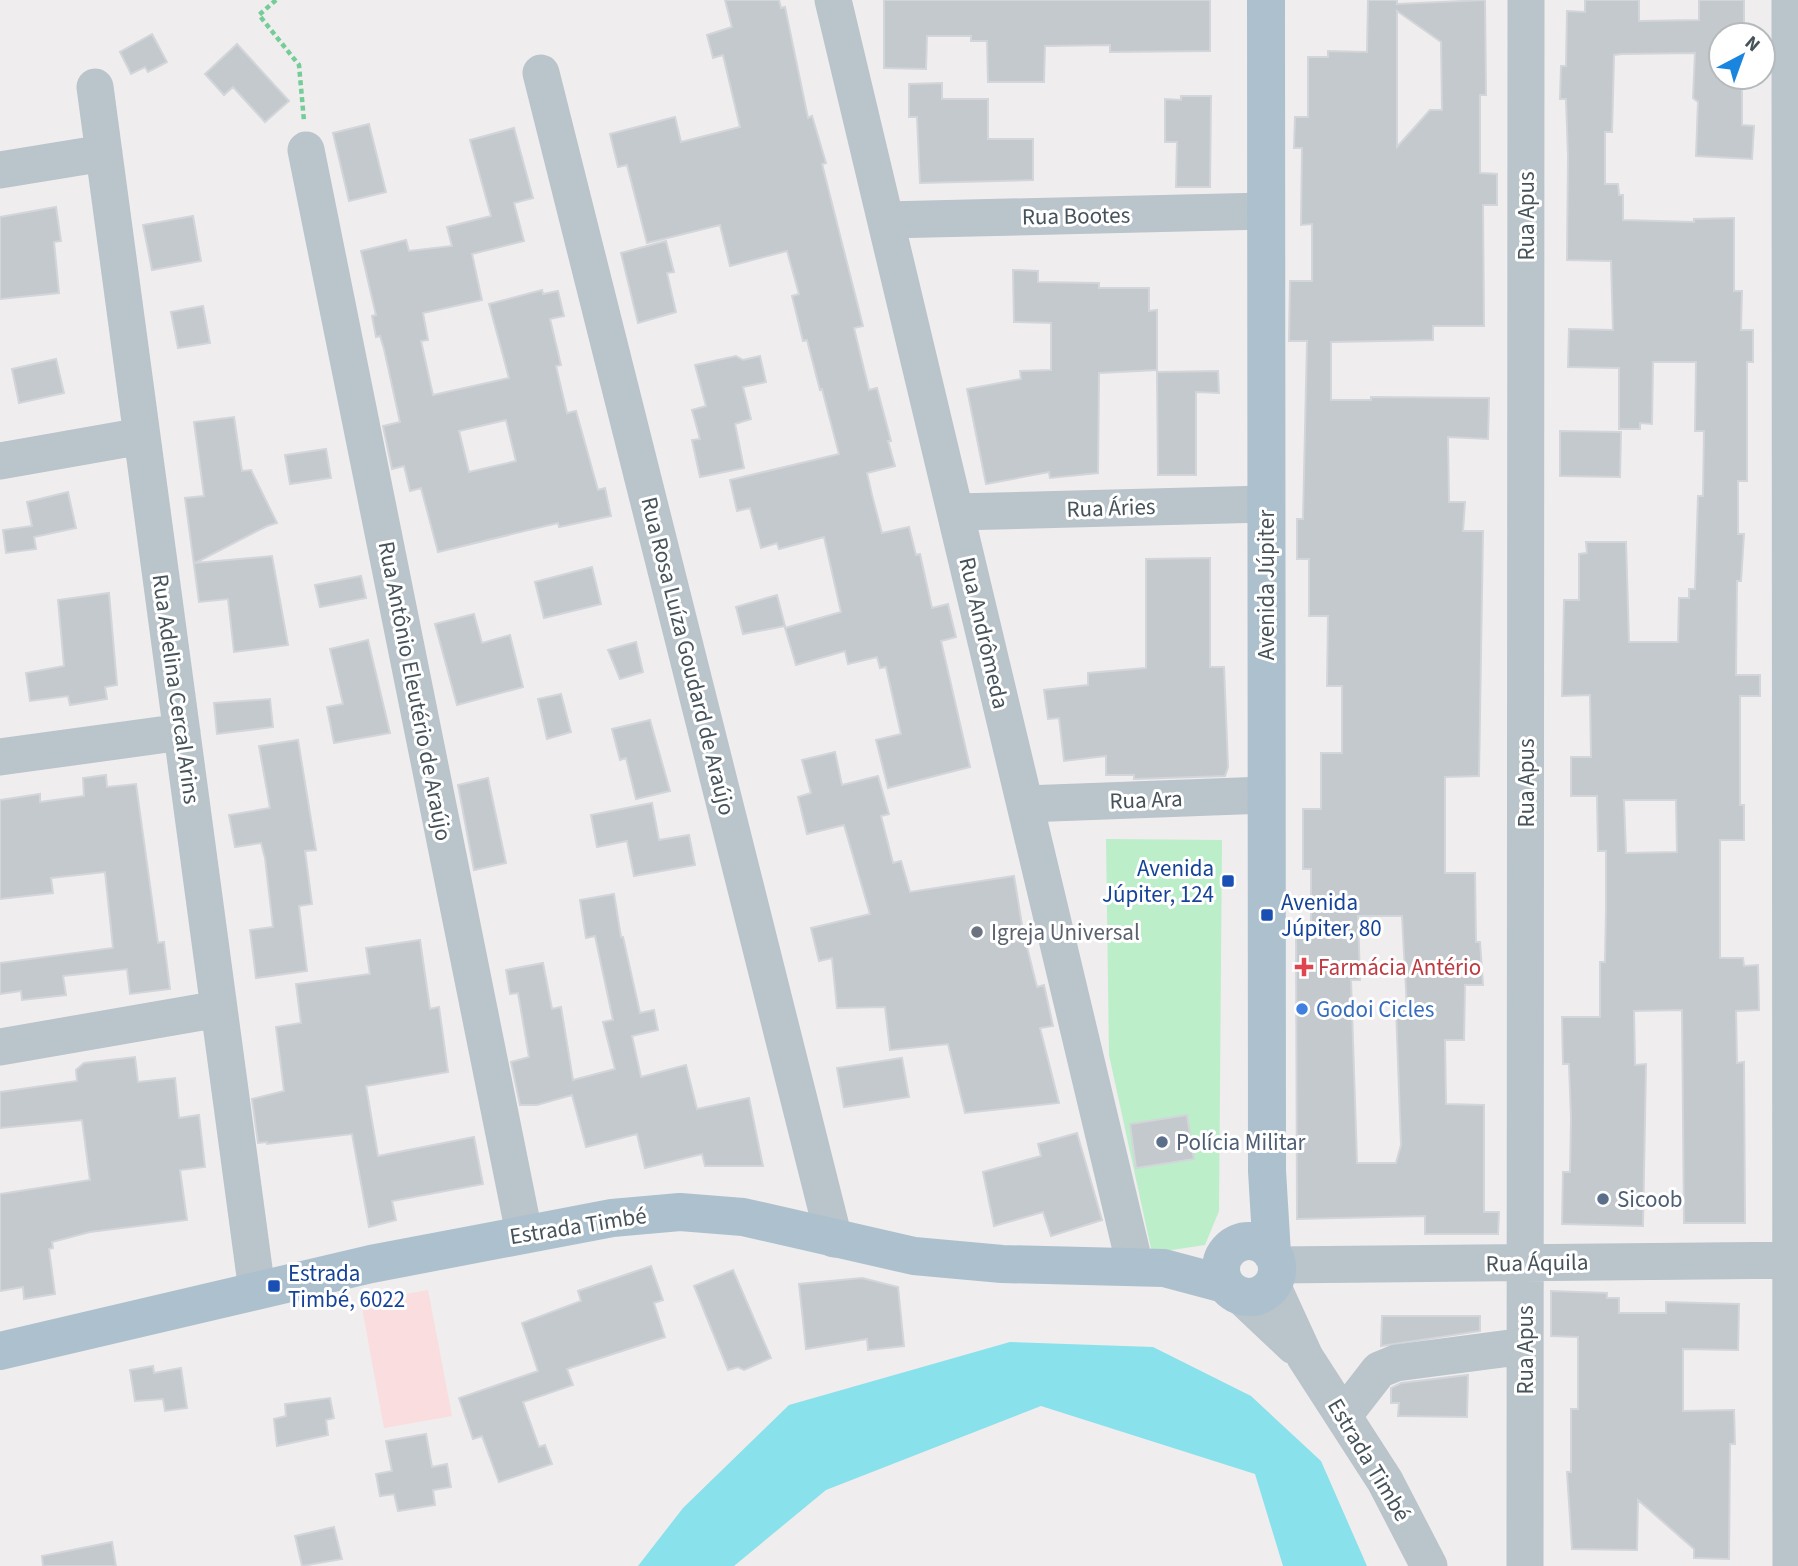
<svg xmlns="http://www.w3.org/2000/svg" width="1798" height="1566" viewBox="0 0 1798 1566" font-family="'Source Sans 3',sans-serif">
	<rect width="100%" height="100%" fill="#f0edee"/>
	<path fill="#faddde" d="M 428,1290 L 452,1416 L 384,1428 L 361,1302 Z"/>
	<path fill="#bceeca" d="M 1106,839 L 1222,840 L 1219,1211 L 1205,1245 L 1152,1253 L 1109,1055 Z"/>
	<path fill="#89e1eb" d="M 1010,1342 L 1153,1347 L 1251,1396 L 1321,1461 L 1367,1566 L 1283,1566 L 1255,1474 L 1041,1406 L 826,1490 L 734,1566 L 638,1566 L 683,1508 L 789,1405 Z"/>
	<path fill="#c4c9cd" stroke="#d2d5d9" stroke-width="2" fill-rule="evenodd" d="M 725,0 L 779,0 L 781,8 L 785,7 L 808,118 L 812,116 L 826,163 L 822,164 L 863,326 L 854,328 L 869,390 L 877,388 L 891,441 L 888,441 L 895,466 L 867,473 L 872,495 L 882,533 L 909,527 L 916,555 L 920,554 L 932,608 L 948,604 L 956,637 L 941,641 L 970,767 L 888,788 L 876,740 L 901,734 L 886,667 L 880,668 L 877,657 L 848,664 L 845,651 L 796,665 L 785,628 L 841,612 L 824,537 L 779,549 L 777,543 L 761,548 L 750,508 L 737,511 L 730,480 L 839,454 L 822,389 L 820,390 L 807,340 L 803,341 L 792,296 L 799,294 L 787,251 L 730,266 L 720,225 L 647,243 L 627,165 L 618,167 L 610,134 L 675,117 L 681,142 L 740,127 L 723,55 L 713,58 L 707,35 L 732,27 Z
		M 884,0 L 1210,0 L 1210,51 L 1110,52 L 1110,45 L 1045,46 L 1044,82 L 988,82 L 987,41 L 971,41 L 971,36 L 927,36 L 926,69 L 884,68 Z
		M 1368,0 L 1397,0 L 1397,4 L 1485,0 L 1486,95 L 1480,95 L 1480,173 L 1497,174 L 1497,205 L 1483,205 L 1484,326 L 1433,326 L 1433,340 L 1331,342 L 1331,400 L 1371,400 L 1371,397 L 1489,398 L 1488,439 L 1448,437 L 1449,502 L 1465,502 L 1463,531 L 1483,531 L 1479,776 L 1445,777 L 1445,873 L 1475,873 L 1476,942 L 1480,942 L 1483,985 L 1465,985 L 1464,1040 L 1445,1040 L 1446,1104 L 1484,1105 L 1484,1212 L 1499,1212 L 1498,1234 L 1425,1234 L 1425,1216 L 1297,1219 L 1296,923 L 1311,923 L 1311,869 L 1303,869 L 1303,809 L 1321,809 L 1321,753 L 1342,753 L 1342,686 L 1327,686 L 1328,616 L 1309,616 L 1309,559 L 1297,559 L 1297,519 L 1303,519 L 1307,341 L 1289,341 L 1290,281 L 1312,281 L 1312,224 L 1301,225 L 1302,148 L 1294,148 L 1295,117 L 1308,117 L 1308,57 L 1328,57 L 1328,51 L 1367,52 ZM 1397,11 L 1441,42 L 1442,110 L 1430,110 L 1397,147 ZM 1358,916 L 1402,916 L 1407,1008 L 1396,1008 L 1401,1145 L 1396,1163 L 1357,1163 L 1351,980 L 1360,980 Z
		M 1585,0 L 1639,0 L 1639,21 L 1699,20 L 1699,0 L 1744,0 L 1744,35 L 1721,35 L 1721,77 L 1742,77 L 1742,125 L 1754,126 L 1752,159 L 1696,156 L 1698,102 L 1693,98 L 1695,53 L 1622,54 L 1614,55 L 1612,132 L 1605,132 L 1605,184 L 1618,184 L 1619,195 L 1623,195 L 1623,220 L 1694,222 L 1694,219 L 1734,218 L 1734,291 L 1742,291 L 1741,330 L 1753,330 L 1753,362 L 1747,362 L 1747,481 L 1738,481 L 1738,534 L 1744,534 L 1741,581 L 1737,581 L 1736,675 L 1760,675 L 1760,696 L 1740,696 L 1740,805 L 1744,805 L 1744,840 L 1720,840 L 1720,958 L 1743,958 L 1744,966 L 1758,965 L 1759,1010 L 1736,1011 L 1737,1063 L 1744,1062 L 1745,1223 L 1684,1223 L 1682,1010 L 1634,1011 L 1635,1065 L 1646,1064 L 1643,1226 L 1562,1224 L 1563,1172 L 1570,1172 L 1571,1118 L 1569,1064 L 1563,1064 L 1562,1017 L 1600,1017 L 1600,962 L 1605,962 L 1606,909 L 1606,851 L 1598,851 L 1597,796 L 1571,796 L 1571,757 L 1591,757 L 1590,695 L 1562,696 L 1564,600 L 1579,600 L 1579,554 L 1587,553 L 1586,542 L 1626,542 L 1629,642 L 1678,642 L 1679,598 L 1689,598 L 1689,589 L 1695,589 L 1698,496 L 1703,496 L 1704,431 L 1695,431 L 1696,362 L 1653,362 L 1652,424 L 1640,423 L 1640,429 L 1619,429 L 1619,368 L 1568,367 L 1569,329 L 1613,330 L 1611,261 L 1567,260 L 1568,156 L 1566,99 L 1560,99 L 1561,66 L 1566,66 L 1567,11 L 1585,12 ZM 1624,800 L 1676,800 L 1677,852 L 1626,853 Z
		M 152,34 L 167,62 L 148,72 L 145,67 L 131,74 L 120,52 Z
		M 237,44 L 289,101 L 265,122 L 233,87 L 224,95 L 205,74 Z
		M 942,83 L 942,99 L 988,99 L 988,139 L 1033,139 L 1033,180 L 920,183 L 917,117 L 909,117 L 909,84 Z
		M 1181,96 L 1211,96 L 1210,187 L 1176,187 L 1177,142 L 1165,142 L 1165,99 L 1181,100 Z
		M 369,124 L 386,192 L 349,201 L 333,133 Z
		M 514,128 L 533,198 L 514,203 L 524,241 L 472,254 L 482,300 L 423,313 L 428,340 L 421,341 L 433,395 L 509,378 L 489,304 L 542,290 L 543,294 L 558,291 L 564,316 L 550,319 L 561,365 L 556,366 L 567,413 L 576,411 L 598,490 L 605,488 L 611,516 L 559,527 L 558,523 L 438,552 L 421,488 L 410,491 L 404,466 L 392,469 L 383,426 L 400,422 L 384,349 L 380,336 L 376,337 L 372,316 L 376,315 L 361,251 L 406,240 L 409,251 L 452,246 L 447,227 L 491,216 L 470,140 ZM 506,420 L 516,461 L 469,472 L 459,431 Z
		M 56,207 L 61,241 L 54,242 L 59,293 L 0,299 L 0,217 Z
		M 193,216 L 201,261 L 152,270 L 143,225 Z
		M 666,241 L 674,272 L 667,273 L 676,312 L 638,323 L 621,253 Z
		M 1013,270 L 1038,271 L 1038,282 L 1099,283 L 1099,288 L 1149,288 L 1149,311 L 1157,310 L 1157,370 L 1099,373 L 1098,473 L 1050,478 L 1049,472 L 986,484 L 967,389 L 1021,379 L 1020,371 L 1051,370 L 1051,323 L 1014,322 Z
		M 203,306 L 210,343 L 178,348 L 171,312 Z
		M 736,356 L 743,360 L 760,356 L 766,382 L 743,387 L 751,419 L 735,424 L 744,468 L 700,477 L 692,440 L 700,439 L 692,410 L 706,406 L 695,365 Z
		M 56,359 L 64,393 L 19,403 L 12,369 Z
		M 1218,371 L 1219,393 L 1196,392 L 1196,475 L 1158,475 L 1157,372 Z
		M 234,417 L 242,471 L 251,470 L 277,523 L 267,526 L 195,563 L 272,556 L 288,645 L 234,652 L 228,599 L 199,602 L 185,498 L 204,496 L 194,422 Z
		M 1560,431 L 1621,432 L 1620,477 L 1560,476 Z
		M 326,449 L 331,478 L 290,484 L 285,455 Z
		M 68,492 L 76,528 L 34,537 L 36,549 L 6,553 L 3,530 L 32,526 L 27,502 Z
		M 1210,558 L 1210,667 L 1224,667 L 1228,767 L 1225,776 L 1134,779 L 1134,775 L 1106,775 L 1106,756 L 1064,761 L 1059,718 L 1048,719 L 1044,690 L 1088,685 L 1088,673 L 1146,668 L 1146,559 Z
		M 592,567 L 601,604 L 544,618 L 535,582 Z
		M 361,576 L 366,598 L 320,607 L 315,585 Z
		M 109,593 L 117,685 L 105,687 L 107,699 L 70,705 L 68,696 L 30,701 L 26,673 L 64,666 L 58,600 Z
		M 777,595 L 785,626 L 743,634 L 736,607 Z
		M 474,614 L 482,643 L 510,635 L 523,687 L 457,705 L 435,624 Z
		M 368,640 L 390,733 L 334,743 L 327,707 L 343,704 L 330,649 Z
		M 636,642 L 643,672 L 620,679 L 608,650 Z
		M 561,694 L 571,732 L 547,739 L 538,699 Z
		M 270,699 L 273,727 L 217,734 L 214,703 Z
		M 650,720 L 670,791 L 636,799 L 626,758 L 620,760 L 612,729 Z
		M 298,740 L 316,850 L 305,851 L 312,904 L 299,906 L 307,971 L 256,978 L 250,930 L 273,927 L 265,858 L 261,843 L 235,847 L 229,815 L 270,808 L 259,746 Z
		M 835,752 L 842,785 L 878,776 L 889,814 L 881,816 L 893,863 L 901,861 L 910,892 L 1014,876 L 1023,931 L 1037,987 L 1044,985 L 1053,1026 L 1040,1028 L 1059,1103 L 965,1113 L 948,1044 L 890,1050 L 885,1007 L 837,1008 L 832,958 L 819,961 L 811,928 L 870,914 L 844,825 L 807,834 L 798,797 L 811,793 L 802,760 Z
		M 106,775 L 107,787 L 136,784 L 158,943 L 164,942 L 170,989 L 130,994 L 127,969 L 63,976 L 66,995 L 22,1000 L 21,991 L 0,994 L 0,963 L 113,948 L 105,872 L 51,878 L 53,893 L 0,899 L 0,800 L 40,794 L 40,802 L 84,796 L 83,778 Z
		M 488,778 L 506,863 L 474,870 L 458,785 Z
		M 652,803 L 659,840 L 689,835 L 695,865 L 634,876 L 627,841 L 597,847 L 591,815 Z
		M 614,894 L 621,937 L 623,937 L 640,1013 L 654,1010 L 658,1030 L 632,1036 L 641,1077 L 686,1065 L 697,1109 L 749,1098 L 763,1166 L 705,1166 L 702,1154 L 645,1168 L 637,1134 L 586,1147 L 572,1095 L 537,1105 L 520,1105 L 511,1062 L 529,1057 L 518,993 L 510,994 L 506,970 L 543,963 L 552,1009 L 561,1007 L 573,1080 L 615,1069 L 603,1022 L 613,1020 L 595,936 L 586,938 L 580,900 Z
		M 420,940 L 430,1009 L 439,1007 L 448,1072 L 366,1086 L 378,1156 L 474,1137 L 483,1184 L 392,1201 L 396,1220 L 369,1227 L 352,1134 L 267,1144 L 267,1142 L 258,1143 L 252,1099 L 284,1091 L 276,1027 L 301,1023 L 296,984 L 370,974 L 366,948 Z
		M 135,1057 L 138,1082 L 175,1078 L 179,1118 L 199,1115 L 205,1167 L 180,1170 L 187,1220 L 90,1232 L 52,1242 L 53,1248 L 49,1249 L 55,1294 L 24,1299 L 23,1287 L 0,1291 L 0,1194 L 90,1180 L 82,1120 L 0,1128 L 0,1092 L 77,1081 L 76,1070 L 84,1063 Z
		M 902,1058 L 909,1097 L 844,1107 L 837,1068 Z
		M 1187,1115 L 1194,1159 L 1136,1168 L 1130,1124 Z
		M 1077,1133 L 1102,1220 L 1051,1236 L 1043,1212 L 994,1226 L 983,1172 L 1041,1156 L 1038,1144 Z
		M 651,1266 L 663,1300 L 654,1303 L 665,1337 L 567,1369 L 573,1385 L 523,1402 L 539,1447 L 545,1445 L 552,1464 L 499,1482 L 482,1436 L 473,1439 L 459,1398 L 538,1371 L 522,1323 L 581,1301 L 578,1291 Z
		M 733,1270 L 771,1358 L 744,1370 L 738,1367 L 728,1370 L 694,1286 Z
		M 862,1278 L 898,1287 L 904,1346 L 868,1350 L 867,1339 L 806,1349 L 799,1284 Z
		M 1551,1291 L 1607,1293 L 1607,1298 L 1619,1298 L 1619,1313 L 1666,1313 L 1666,1302 L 1739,1304 L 1738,1350 L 1683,1349 L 1683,1411 L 1734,1410 L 1735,1444 L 1730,1444 L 1729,1559 L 1694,1558 L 1694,1549 L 1638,1500 L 1637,1550 L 1572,1549 L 1567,1472 L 1571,1472 L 1571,1409 L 1578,1409 L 1578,1337 L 1551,1336 Z
		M 1382,1316 L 1480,1316 L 1480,1331 L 1381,1346 Z
		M 153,1366 L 154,1373 L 181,1368 L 187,1408 L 165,1411 L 163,1399 L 135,1401 L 130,1370 Z
		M 1468,1375 L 1467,1417 L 1398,1416 L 1399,1403 L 1391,1403 L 1391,1388 L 1401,1383 Z
		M 330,1398 L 334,1418 L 326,1420 L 328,1435 L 277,1446 L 274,1419 L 286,1416 L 285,1404 Z
		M 426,1434 L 432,1467 L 447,1464 L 451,1487 L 433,1490 L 435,1505 L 398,1511 L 394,1494 L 380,1496 L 376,1474 L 392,1471 L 386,1441 Z
		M 334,1527 L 342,1559 L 302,1566 L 295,1536 Z
		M 112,1542 L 116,1566 L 43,1566 L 42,1556 Z"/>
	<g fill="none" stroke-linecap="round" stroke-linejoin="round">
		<path stroke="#74cc97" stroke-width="4.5" stroke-dasharray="5 3.5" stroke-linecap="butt" d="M 276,0 L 259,15 L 299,65 L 304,121"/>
		<path stroke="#b9c4cb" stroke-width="37" d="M 833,0 L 1135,1266
			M 1790,0 L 1791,1566
			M 541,73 L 834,1239
			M 95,87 L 257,1291
			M 306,150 L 524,1233
			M 0,170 L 104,153
			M 886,220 L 1266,211
			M 0,461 L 142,436
			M 956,512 L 1266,504
			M 0,757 L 182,732
			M 1025,804 L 1266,795
			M 0,1047 L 219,1009
			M 1277,1265 L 1798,1260
			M 1272,1285 L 1305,1357 L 1385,1481 L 1429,1566
			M 1240,1295 L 1294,1346
			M 1344,1415 L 1379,1370 L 1396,1363 L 1525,1346
			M 1525,1566 L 1526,0"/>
		<path stroke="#adc0cd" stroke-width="38" d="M 1266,0 L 1267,1171 L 1272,1254
			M1221 1269a28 28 0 1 1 56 0a28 28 0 1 1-56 0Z
			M 0,1351 L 371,1264 L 612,1218 L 680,1212 L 743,1217 L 914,1256 L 1002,1264 L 1164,1268 L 1224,1284"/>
	</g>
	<g fill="#1a4fb4" stroke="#fff" stroke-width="2.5">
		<rect x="1221" y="874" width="14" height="14" rx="3.5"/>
		<rect x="1260" y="908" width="14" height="14" rx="3.5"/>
		<rect x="267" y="1279" width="14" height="14" rx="3.5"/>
	</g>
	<circle fill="#6b7280" stroke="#fff" stroke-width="2.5" cx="977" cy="932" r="7"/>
	<path fill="#e0444e" stroke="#fff" stroke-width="2.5" d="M1300.5 956.5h7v7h7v7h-7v7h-7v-7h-7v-7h7z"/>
	<circle fill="#3f7fe0" stroke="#fff" stroke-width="2.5" cx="1302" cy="1009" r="7"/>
	<g fill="#5c6f8a" stroke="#fff" stroke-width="2.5">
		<circle cx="1162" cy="1142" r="7"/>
		<circle cx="1603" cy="1199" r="7"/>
	</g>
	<g text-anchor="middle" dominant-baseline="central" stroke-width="6" stroke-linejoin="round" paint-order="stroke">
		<g font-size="23" fill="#46535b" stroke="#fff">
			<text transform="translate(1076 216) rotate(-1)">Rua Bootes</text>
			<text transform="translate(1526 216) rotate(-90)">Rua Apus</text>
			<text transform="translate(1111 508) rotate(-2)">Rua Áries</text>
			<text transform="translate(1266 585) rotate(-90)">Avenida Júpiter</text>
			<text transform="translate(984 633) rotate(77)">Rua Andrômeda</text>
			<text transform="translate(688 656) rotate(76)">Rua Rosa Luíza Goudard de Araújo</text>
			<text transform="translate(176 689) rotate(82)">Rua Adelina Cercal Arins</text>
			<text transform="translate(415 691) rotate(79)">Rua Antônio Eleutério de Araújo</text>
			<text transform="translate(1526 783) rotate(-90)">Rua Apus</text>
			<text transform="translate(1146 800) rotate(-2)">Rua Ara</text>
			<text transform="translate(578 1226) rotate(-9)">Estrada Timbé</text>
			<text transform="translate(1537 1263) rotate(-1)">Rua Áquila</text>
			<text transform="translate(1525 1350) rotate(-90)">Rua Apus</text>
			<text transform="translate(1369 1460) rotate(59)">Estrada Timbé</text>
		</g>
		<g font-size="23" fill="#164399" stroke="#fff" text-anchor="start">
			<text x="1214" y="868" text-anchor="end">Avenida<tspan x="1214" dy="26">Júpiter, 124</tspan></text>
			<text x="1281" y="902">Avenida<tspan x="1281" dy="26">Júpiter, 80</tspan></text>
			<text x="288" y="1273">Estrada<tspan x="288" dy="26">Timbé, 6022</tspan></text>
		</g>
		<g font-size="23" fill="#5b616d" stroke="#fff" text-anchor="start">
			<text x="991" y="932">Igreja Universal</text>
		</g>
		<g font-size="23" fill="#be3a42" stroke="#fff" text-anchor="start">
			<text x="1318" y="967">Farmácia Antério</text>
		</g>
		<g font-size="23" fill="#366cbe" stroke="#fff" text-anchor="start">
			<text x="1316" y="1009">Godoi Cicles</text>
		</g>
		<g font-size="23" fill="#4e5e75" stroke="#fff" text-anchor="start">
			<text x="1176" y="1142">Polícia Militar</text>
			<text x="1617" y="1199">Sicoob</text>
		</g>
	</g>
	<g transform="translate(1742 56) rotate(41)"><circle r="33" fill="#ffffff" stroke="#b5babd" stroke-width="2"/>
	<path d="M0-5L12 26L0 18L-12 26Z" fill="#1a85de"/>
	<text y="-10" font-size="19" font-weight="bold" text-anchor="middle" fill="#46535b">N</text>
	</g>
</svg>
